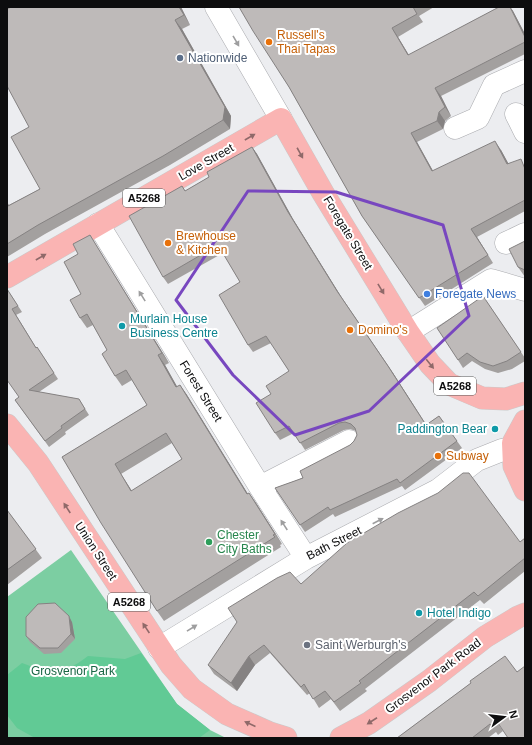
<svg xmlns="http://www.w3.org/2000/svg" width="532" height="745" viewBox="0 0 532 745" font-family="Helvetica,sans-serif">
	<rect width="100%" height="100%" fill="#ecedf0"/>
	<path fill="#7ccea2" d="M 71,550 L 177,704 L 210,730 L 226,738 L 7,738 L 7,597 Z"/>
	<path fill="#61ca95" d="M 141,653 L 177,704 L 210,730 L 199,738 L 35,738 L 17,728 L 7,715 L 7,675 L 22,663 C 51,674 62,676 88,656 L 125,659 Z"/>
	<g fill="none" stroke-linecap="round" stroke-linejoin="round">
		<defs>
			<path id="minor" d="M 216,7 L 281,119
				M 516,114 L 525,132
				M 455,128 L 478,118 L 494,85 L 525,71
				M 98,224 L 260,487 L 306,558
				M 506,243 L 525,234
				M 408,332 L 491,280 L 525,290
				M 260,487 L 349,441
				M 159,648 L 306,558 L 438,490 L 477,460 L 502,450 L 513,449"/>
			<path id="highway" d="M 7,277 L 281,119 L 323,193 L 408,332 L 430,364 L 449,384 L 482,398 L 506,399 L 525,393
				M 525,421 L 513,443 L 514,466 L 525,490
				M 7,425 L 38,463 L 171,665 L 192,689 L 227,714 L 270,733 L 286,738
				M 341,738 L 369,723 L 429,681 L 485,637 L 518,617 L 525,614"/>
		</defs>
		<use href="#minor" stroke="#aaabaf" stroke-width="23"/>
		<use href="#highway" stroke="#cacaca" stroke-width="23"/>
		<use href="#minor" stroke="#fff" stroke-width="22"/>
		<use href="#highway" stroke="#fab4b3" stroke-width="22"/>
	</g>
	<path fill="#a3a09f" fill-rule="evenodd" d="M 11,7 L 181,7 L 190,25 L 182,29 L 231,116 L 230,129 L 170,165 L 45,234 L 7,257 L 7,202 L 9,205 L 40,189 L 29,127 Z
		M 239,7 L 434,7 L 419,16 L 423,22 L 398,37 L 409,55 L 499,7 L 510,7 L 513,11 L 525,34 L 525,54 L 441,96 L 451,116 L 445,121 L 443,129 L 417,142 L 433,171 L 501,150 L 508,163 L 525,165 L 525,211 L 477,237 L 493,263 L 425,306 L 362,216 L 289,87 Z
		M 252,147 L 257,154 L 293,219 L 342,298 L 393,373 L 426,425 L 439,416 L 462,448 L 405,490 L 402,486 L 335,517 L 333,514 L 305,532 L 275,488 L 303,478 L 350,445 L 354,441 L 357,435 L 356,431 L 350,429 L 344,430 L 305,450 L 294,433 L 280,440 L 275,433 L 271,394 L 289,371 L 271,343 L 253,352 L 248,345 L 240,282 L 223,253 L 168,284 L 163,277 L 182,186 L 185,191 L 209,177 Z
		M 90,235 L 96,245 L 169,363 L 165,365 L 177,387 L 180,385 L 187,395 L 248,494 L 249,493 L 256,503 L 282,544 L 280,545 L 281,547 L 164,621 L 157,611 L 62,457 L 147,405 L 132,380 L 122,386 L 115,376 L 107,350 L 93,325 L 87,328 L 80,318 L 81,294 L 78,254 ZM 172,443 L 182,459 L 132,491 L 121,474 Z
		M 525,241 L 525,277 L 518,267 Z
		M 7,289 L 22,312 L 16,315 L 36,348 L 37,347 L 41,353 L 58,379 L 39,392 L 79,399 L 89,415 L 65,432 L 66,434 L 49,447 L 15,400 L 19,397 Z
		M 483,296 L 525,358 L 525,361 L 512,369 L 498,373 L 485,369 L 472,361 L 463,368 L 458,360 Z
		M 7,510 L 42,558 L 7,585 Z
		M 525,538 L 525,571 L 484,604 L 480,600 L 365,689 L 367,691 L 340,711 L 331,699 L 319,708 L 310,693 L 307,695 L 270,653 L 255,665 L 237,691 L 214,674 L 208,665 L 301,584 L 520,542 Z
		M 72,622 L 75,639 L 61,653 L 44,654 L 30,642 L 26,636 Z
		M 471,683 L 503,731 L 498,735 L 496,732 L 488,738 L 397,738 Z"/>
	<path fill="#858282" d="M 179,7 L 181,7 L 190,25 L 184,15 Z
		M 510,7 L 513,11 L 525,34 L 525,37 Z
		M 175,20 L 182,29 L 231,116 L 230,129 L 223,120 Z
		M 392,28 L 398,37 L 414,64 L 408,55 Z
		M 435,88 L 441,96 L 451,116 L 445,107 Z
		M 439,112 L 445,121 L 443,129 L 437,121 Z
		M 411,133 L 417,142 L 438,180 L 432,171 Z
		M 495,141 L 501,150 L 513,172 L 507,164 Z
		M 252,147 L 257,154 L 293,219 L 342,298 L 393,373 L 431,432 L 337,291 L 288,212 Z
		M 471,229 L 477,237 L 493,263 L 488,255 Z
		M 90,235 L 96,245 L 169,363 L 162,353 Z
		M 12,309 L 16,315 L 40,354 L 36,348 Z
		M 158,355 L 165,365 L 183,397 L 176,387 Z
		M 180,385 L 187,395 L 254,504 L 247,494 Z
		M 115,464 L 121,474 L 138,501 L 131,491 Z
		M 249,493 L 256,503 L 282,544 L 275,534 Z
		M 69,616 L 72,622 L 75,639 L 71,634 Z
		M 249,656 L 255,665 L 237,691 L 231,683 Z"/>
	<path fill="#bebab9" stroke="#858282" fill-rule="evenodd" d="M 11,7 L 179,7 L 184,15 L 175,20 L 225,107 L 223,120 L 163,156 L 38,225 L 7,244 L 7,203 L 8,206 L 40,189 L 11,137 L 29,127 L 7,86 L 7,9 Z
		M 239,7 L 414,7 L 413,7 L 417,14 L 392,28 L 408,55 L 499,7 L 510,7 L 525,37 L 525,42 L 435,88 L 445,107 L 439,112 L 437,121 L 411,133 L 432,171 L 495,141 L 507,164 L 521,159 L 525,169 L 525,200 L 471,229 L 488,255 L 419,298 L 362,216 L 289,87 L 253,31 Z
		M 252,147 L 288,212 L 337,291 L 388,366 L 426,425 L 439,416 L 457,441 L 400,483 L 397,479 L 330,510 L 328,507 L 300,525 L 275,488 L 303,478 L 300,471 L 350,445 L 354,441 L 357,435 L 355,428 L 351,424 L 345,422 L 339,423 L 300,443 L 289,426 L 275,433 L 256,403 L 271,394 L 266,386 L 289,371 L 266,336 L 248,345 L 219,295 L 240,282 L 218,245 L 163,277 L 129,216 L 182,186 L 185,191 L 209,177 L 207,172 Z
		M 90,235 L 162,353 L 158,355 L 176,387 L 180,385 L 247,494 L 249,493 L 275,534 L 273,535 L 275,537 L 157,611 L 101,523 L 62,457 L 147,405 L 126,370 L 115,376 L 102,354 L 107,350 L 87,314 L 80,318 L 70,300 L 81,294 L 64,262 L 78,254 L 73,244 ZM 166,433 L 182,459 L 131,491 L 115,464 Z
		M 525,241 L 525,270 L 518,267 L 509,249 Z
		M 7,289 L 18,306 L 12,309 L 36,348 L 37,347 L 54,373 L 29,390 L 79,399 L 85,409 L 61,426 L 62,428 L 45,441 L 15,400 L 19,397 L 7,380 Z
		M 483,296 L 521,352 L 507,361 L 493,366 L 480,362 L 467,353 L 458,360 L 437,328 Z
		M 463,473 L 469,473 L 520,542 L 525,538 L 525,558 L 478,596 L 474,592 L 359,681 L 361,683 L 334,702 L 325,691 L 313,699 L 304,684 L 301,687 L 264,645 L 249,656 L 231,683 L 208,665 L 237,622 L 228,608 L 277,578 L 290,572 L 301,584 L 347,543 L 398,513 L 438,493 Z
		M 7,510 L 36,549 L 7,570 Z
		M 55,603 L 69,616 L 71,634 L 58,648 L 40,648 L 26,636 L 26,617 L 38,604 Z
		M 505,656 L 517,672 L 525,666 L 525,738 L 508,738 L 498,723 L 492,727 L 490,724 L 472,738 L 397,738 L 471,683 L 470,681 Z"/>
	<defs><path id="oneway-solid" d="M-6-.8H1V-3.2L6.5 0L1 3.2V.8H-6Z"/></defs>
	<g fill="#9e9e9f">
		<use href="#oneway-solid" transform="translate(236 41) rotate(60)"/>
		<use href="#oneway-solid" transform="translate(142 296) rotate(-122)"/>
		<use href="#oneway-solid" transform="translate(378 521) rotate(-27)"/>
		<use href="#oneway-solid" transform="translate(284 525) rotate(-123)"/>
		<use href="#oneway-solid" transform="translate(192 628) rotate(-32)"/>
	</g>
	<g fill="#8f6969">
		<use href="#oneway-solid" transform="translate(250 137) rotate(-30)"/>
		<use href="#oneway-solid" transform="translate(300 153) rotate(61)"/>
		<use href="#oneway-solid" transform="translate(41 257) rotate(-30)"/>
		<use href="#oneway-solid" transform="translate(381 289) rotate(59)"/>
		<use href="#oneway-solid" transform="translate(430 364) rotate(51)"/>
		<use href="#oneway-solid" transform="translate(67 508) rotate(-123)"/>
		<use href="#oneway-solid" transform="translate(146 628) rotate(-124)"/>
		<use href="#oneway-solid" transform="translate(372 721) rotate(147)"/>
		<use href="#oneway-solid" transform="translate(250 724) rotate(-156)"/>
	</g>
	<path fill="none" stroke="#7847bf" stroke-width="3" stroke-linejoin="round" d="M 248,191 L 336,192 L 443,225 L 469,316 L 369,411 L 295,435 L 233,375 L 176,300 Z"/>
	<g fill="#e8710a" stroke="#fff" stroke-width="1.5">
		<circle cx="269" cy="42" r="4"/>
		<circle cx="168" cy="243" r="4"/>
		<circle cx="350" cy="330" r="4"/>
		<circle cx="438" cy="456" r="4"/>
	</g>
	<circle fill="#5c6f8a" stroke="#fff" stroke-width="1.5" cx="180" cy="58" r="4"/>
	<circle fill="#3f7fe0" stroke="#fff" stroke-width="1.5" cx="427" cy="294" r="4"/>
	<g fill="#0f9aa8" stroke="#fff" stroke-width="1.5">
		<circle cx="122" cy="326" r="4"/>
		<circle cx="495" cy="429" r="4"/>
		<circle cx="419" cy="613" r="4"/>
	</g>
	<circle fill="#2e9e5b" stroke="#fff" stroke-width="1.5" cx="209" cy="542" r="4"/>
	<circle fill="#6b7280" stroke="#fff" stroke-width="1.5" cx="307" cy="645" r="4"/>
	<g text-anchor="middle" dominant-baseline="central" stroke-width="4" stroke-linejoin="round" paint-order="stroke">
		<g fill="#fff" stroke="#565656" stroke-width="1">
			<rect x="123" y="189" width="42" height="18" rx="3"/>
			<rect x="434" y="377" width="42" height="18" rx="3"/>
			<rect x="108" y="593" width="42" height="18" rx="3"/>
		</g>
		<g font-size="11" font-weight="bold" fill="#0d0d0e">
			<text x="144" y="198">A5268</text>
			<text x="455" y="386">A5268</text>
			<text x="129" y="602">A5268</text>
		</g>
		<g font-size="12" fill="#c56008" stroke="#fff" text-anchor="start">
			<text x="277" y="35">Russell's<tspan x="277" dy="14">Thai Tapas</tspan></text>
			<text x="176" y="236">Brewhouse<tspan x="176" dy="14">&amp; Kitchen</tspan></text>
			<text x="358" y="330">Domino's</text>
			<text x="446" y="456">Subway</text>
		</g>
		<g font-size="12" fill="#4e5e75" stroke="#fff" text-anchor="start">
			<text x="188" y="58">Nationwide</text>
		</g>
		<g font-size="12" fill="#0d0d0e" stroke="#fff">
			<text transform="translate(206 162) rotate(-30)">Love Street</text>
			<text transform="translate(348 233) rotate(59)">Foregate Street</text>
			<text transform="translate(201 391) rotate(58)">Forest Street</text>
			<text transform="translate(334 543) rotate(-27)">Bath Street</text>
			<text transform="translate(96 551) rotate(57)">Union Street</text>
			<text transform="translate(433 676) rotate(-37)">Grosvenor Park Road</text>
		</g>
		<g font-size="12" fill="#366cbe" stroke="#fff" text-anchor="start">
			<text x="435" y="294">Foregate News</text>
		</g>
		<g font-size="12" fill="#0d838f" stroke="#fff" text-anchor="start">
			<text x="130" y="319">Murlain House<tspan x="130" dy="14">Business Centre</tspan></text>
			<text x="487" y="429" text-anchor="end">Paddington Bear</text>
			<text x="427" y="613">Hotel Indigo</text>
		</g>
		<g font-size="12" fill="#27864d" stroke="#fff" text-anchor="start">
			<text x="217" y="535">Chester<tspan x="217" dy="14">City Baths</tspan></text>
		</g>
		<g font-size="12" fill="#5b616d" stroke="#fff" text-anchor="start">
			<text x="315" y="645">Saint Werburgh's</text>
		</g>
		<g font-size="12" fill="#196745" stroke="#fff">
			<text x="73" y="671">Grosvenor Park</text>
		</g>
	</g>
	<rect width="532" height="745" fill="none" stroke="#0d0d0e" stroke-width="16"/>
	<g transform="translate(504 717) rotate(75)" stroke="#ffffff" stroke-width="3" paint-order="stroke">
	<path d="M0-3L7 15L0 10L-7 15Z" fill="#0d0d0e"/>
	<text y="-6" font-size="11" font-weight="bold" text-anchor="middle" fill="#0d0d0e">N</text>
	</g>
</svg>
